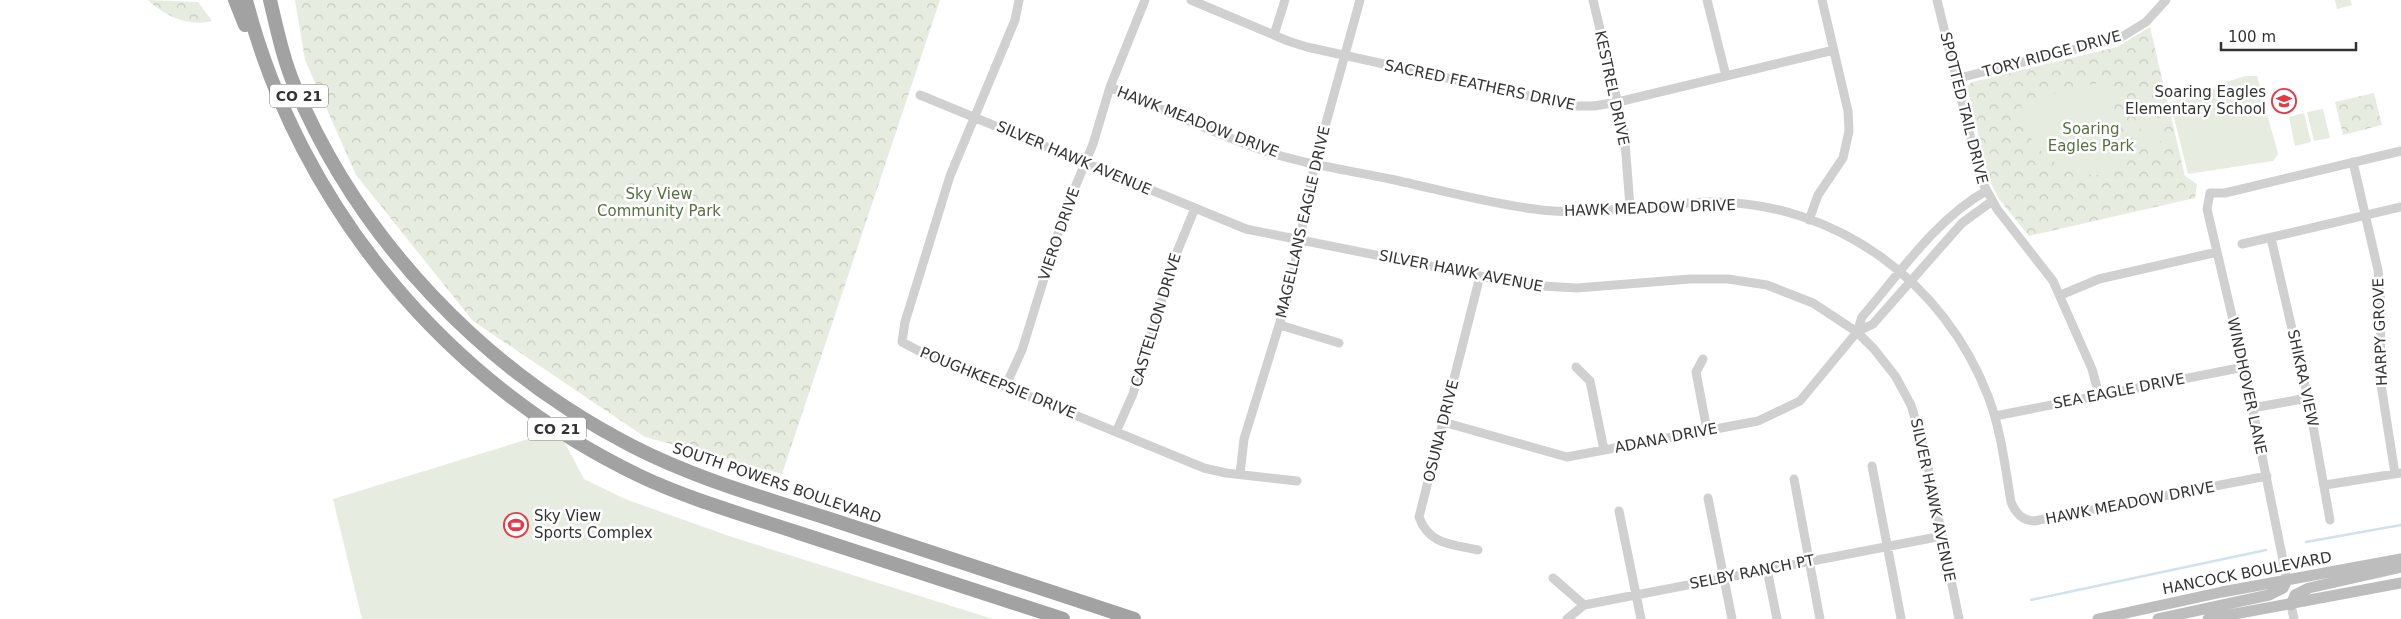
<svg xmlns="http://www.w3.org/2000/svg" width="2401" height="619" viewBox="0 0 2401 619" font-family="'DejaVu Sans',sans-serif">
	<defs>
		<pattern id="forest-crowns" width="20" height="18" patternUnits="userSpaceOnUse" patternTransform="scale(1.25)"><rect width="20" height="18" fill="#e6ecdf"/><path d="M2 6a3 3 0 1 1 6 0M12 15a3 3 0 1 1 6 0" fill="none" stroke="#c6cbc0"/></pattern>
	</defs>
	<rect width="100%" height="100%" fill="#fff"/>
	<path fill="url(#forest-crowns)" d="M 148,0 L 198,2 L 212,21 C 189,27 164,16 148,0 Z
		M 295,0 L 940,0 L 782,474 L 645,437 L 473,321 L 356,175 L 305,60 Z
		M 2335,0 L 2350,0 L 2352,5 L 2337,9 Z
		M 2150,27 L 2185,176 L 2197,184 L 2195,198 L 2029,236 L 1999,199 L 1988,177 L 1967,86 L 1972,82 L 2117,47 Z
		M 2374,93 L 2382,125 L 2343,135 L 2335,102 Z"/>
	<path fill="#e6ecdf" d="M 2246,76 L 2257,76 L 2278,154 L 2273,161 L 2188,174 L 2170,102 L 2208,93 L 2219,84 Z
		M 2101,82 L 2108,85 L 2127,167 C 2090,188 2039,166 2025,125 C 2023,118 2022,109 2021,102 Z
		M 2323,109 L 2330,138 L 2314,141 L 2307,112 Z
		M 2304,113 L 2311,142 L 2295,146 L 2289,117 Z
		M 2145,114 L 2166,120 L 2157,152 L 2136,146 Z
		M 558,430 L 584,479 L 625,499 L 729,536 L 993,619 L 362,619 L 333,499 Z"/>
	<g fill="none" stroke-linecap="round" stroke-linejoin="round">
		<path stroke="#cfe2ee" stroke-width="2.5" d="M 2306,542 L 2401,525
			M 2031,600 L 2266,550"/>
		<path stroke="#d0d0d0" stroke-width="9" d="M 1019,0 L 1015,20 L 950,176 L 905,322 L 902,342 L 919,351 L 1204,468 L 1226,473 L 1297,481
			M 1191,0 L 1288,41 L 1307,47 L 1574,106 L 1594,106 L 1618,102 L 1834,50
			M 1593,0 L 1624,129 L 1630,207
			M 1707,0 L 1726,76
			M 1937,0 L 1981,180 L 1997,209 L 2053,281 L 2092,369 L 2099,395
			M 1274,35 L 1285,0
			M 1955,79 L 2120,38 L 2146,22 L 2166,0
			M 1110,87 C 1160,108 1210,132 1262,150 C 1303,164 1347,170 1390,179 C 1437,189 1486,203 1534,209 C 1594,218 1655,202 1714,202 C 1837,203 1944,282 1988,396 C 2001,430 2005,466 2011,502 C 2016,514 2022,520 2034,521 L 2267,476
			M 920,95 L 1246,229 L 1525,285 L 1577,288 L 1690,279 L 1728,279 L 1767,285 L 1813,303 L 1857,332 L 1874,349 L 1896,377 L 1911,405 L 1925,452 L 1959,619
			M 2353,162 L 2378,270 L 2381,305 L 2380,378 L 2395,474
			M 1809,220 L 1818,195 L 1843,158 L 1849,131 L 1848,111 L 1822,0
			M 2271,238 L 2308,398 L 2330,520
			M 2242,244 L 2401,207
			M 2061,295 L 2099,279 L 2217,252
			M 1280,325 L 1339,343
			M 1857,332 L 1873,324 L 1962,223 L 1991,202
			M 1703,359 L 1696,372 L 1707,430
			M 1576,367 L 1590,381 L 1604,450
			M 1006,385 L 1022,350 L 1064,214 L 1093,144 L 1110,87 L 1145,0
			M 2252,408 L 2308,398
			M 1995,416 L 2244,367
			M 1443,422 L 1567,457 L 1758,421 L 1800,401 L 1857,332 L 1862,317 C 1899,274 1936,219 1986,191
			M 1116,432 L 1133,394 L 1175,257 L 1195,208
			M 1872,466 L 1901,618
			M 1240,474 L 1244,439 L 1289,293 L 1315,163 L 1360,0
			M 1794,479 L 1820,619
			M 2325,485 L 2401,473
			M 1708,498 L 1732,619
			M 1619,511 L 1641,619
			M 1478,550 C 1452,544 1429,545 1419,517 L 1480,276
			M 1767,569 L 1777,619
			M 1553,578 L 1584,605
			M 2287,580 L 2244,367 L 2207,209 L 2210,193 L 2225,193 L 2401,151
			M 2291,605 L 2294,619
			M 1567,619 L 1584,605 L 1942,536"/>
		<path stroke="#bdbdbd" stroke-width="11" d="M 2291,605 L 2295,595 L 2309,588 L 2401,567
			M 2098,619 L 2222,592 L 2401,559
			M 2158,619 L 2269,595 L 2283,588 L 2287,580
			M 2208,619 L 2401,583"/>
		<path stroke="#a2a2a2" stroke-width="14" d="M 235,0 L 245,25
			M 246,0 C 299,206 447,384 640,476 C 691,500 745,515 799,533 C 887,562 975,590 1063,619
			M 270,0 C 277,29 283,59 295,87 C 360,241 484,370 632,446 C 698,480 769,499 839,522 C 937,554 1036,587 1134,619"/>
	</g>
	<defs>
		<symbol id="school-ring" viewBox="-11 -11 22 22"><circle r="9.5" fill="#fff" stroke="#e63946" stroke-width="1.5"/><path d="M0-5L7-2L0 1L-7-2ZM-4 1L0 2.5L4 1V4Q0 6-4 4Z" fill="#e63946"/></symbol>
		<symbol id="stadium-ring" viewBox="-11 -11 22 22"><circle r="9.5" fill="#fff" stroke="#e63946" stroke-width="1.5"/><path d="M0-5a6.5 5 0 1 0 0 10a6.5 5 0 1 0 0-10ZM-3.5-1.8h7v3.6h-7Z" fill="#e63946"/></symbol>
	</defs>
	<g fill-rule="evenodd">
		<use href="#school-ring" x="2270" y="87" width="28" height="28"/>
		<use href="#stadium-ring" x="502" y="511" width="28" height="28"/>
	</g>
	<g text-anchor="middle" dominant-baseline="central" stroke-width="5" stroke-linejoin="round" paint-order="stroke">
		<g fill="#fff" stroke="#707070" stroke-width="1">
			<rect x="270" y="84.5" width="58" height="23" rx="4"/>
			<rect x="528" y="417.5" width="58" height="23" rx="4"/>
		</g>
		<g font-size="14" font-weight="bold" fill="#333">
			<text x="299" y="96">CO 21</text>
			<text x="557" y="429">CO 21</text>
		</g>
		<g font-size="15" fill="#333" stroke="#fff">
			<text transform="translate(2052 54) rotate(-15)">TORY RIDGE DRIVE</text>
			<text transform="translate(1480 85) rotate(12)">SACRED FEATHERS DRIVE</text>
			<text transform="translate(1612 88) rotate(78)">KESTREL DRIVE</text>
			<text transform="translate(1964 108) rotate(76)">SPOTTED TAIL DRIVE</text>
			<text transform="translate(1198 122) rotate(21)">HAWK MEADOW DRIVE</text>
			<text transform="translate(1074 158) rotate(23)">SILVER HAWK AVENUE</text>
			<text transform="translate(1650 208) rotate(-2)">HAWK MEADOW DRIVE</text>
			<text transform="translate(1303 222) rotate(-77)">MAGELLANS EAGLE DRIVE</text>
			<text transform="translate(1059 234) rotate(-71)">VIERO DRIVE</text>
			<text transform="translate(1461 271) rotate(11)">SILVER HAWK AVENUE</text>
			<text transform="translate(1156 320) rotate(-73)">CASTELLON DRIVE</text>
			<text transform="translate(2380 332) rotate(-92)">HARPY GROVE</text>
			<text transform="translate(2303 378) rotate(78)">SHIKRA VIEW</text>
			<text transform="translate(998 383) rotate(22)">POUGHKEEPSIE DRIVE</text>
			<text transform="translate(2247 386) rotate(78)">WINDHOVER LANE</text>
			<text transform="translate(2119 391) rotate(-11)">SEA EAGLE DRIVE</text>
			<text transform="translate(1441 431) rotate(-76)">OSUNA DRIVE</text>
			<text transform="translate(1666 438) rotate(-11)">ADANA DRIVE</text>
			<text transform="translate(777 483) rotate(19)">SOUTH POWERS BOULEVARD</text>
			<text transform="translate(1933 500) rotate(78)">SILVER HAWK AVENUE</text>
			<text transform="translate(2130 503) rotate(-11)">HAWK MEADOW DRIVE</text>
			<text transform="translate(1752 572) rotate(-11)">SELBY RANCH PT</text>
			<text transform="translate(2247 573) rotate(-11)">HANCOCK BOULEVARD</text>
		</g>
		<g font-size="15" fill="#333" stroke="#fff" text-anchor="end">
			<text x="2266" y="92">Soaring Eagles<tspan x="2266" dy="17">Elementary School</tspan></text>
			<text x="534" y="516" text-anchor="start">Sky View<tspan x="534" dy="17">Sports Complex</tspan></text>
		</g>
		<g font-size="15" fill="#56703f" stroke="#fff">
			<text x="2091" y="129">Soaring<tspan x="2091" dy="17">Eagles Park</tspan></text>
			<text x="659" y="194">Sky View<tspan x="659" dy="17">Community Park</tspan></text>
		</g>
	</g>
	<path d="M2221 42v8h135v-8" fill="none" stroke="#333333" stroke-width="2.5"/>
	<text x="2228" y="42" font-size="15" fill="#333333" stroke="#ffffff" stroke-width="4" paint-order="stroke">100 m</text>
</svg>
